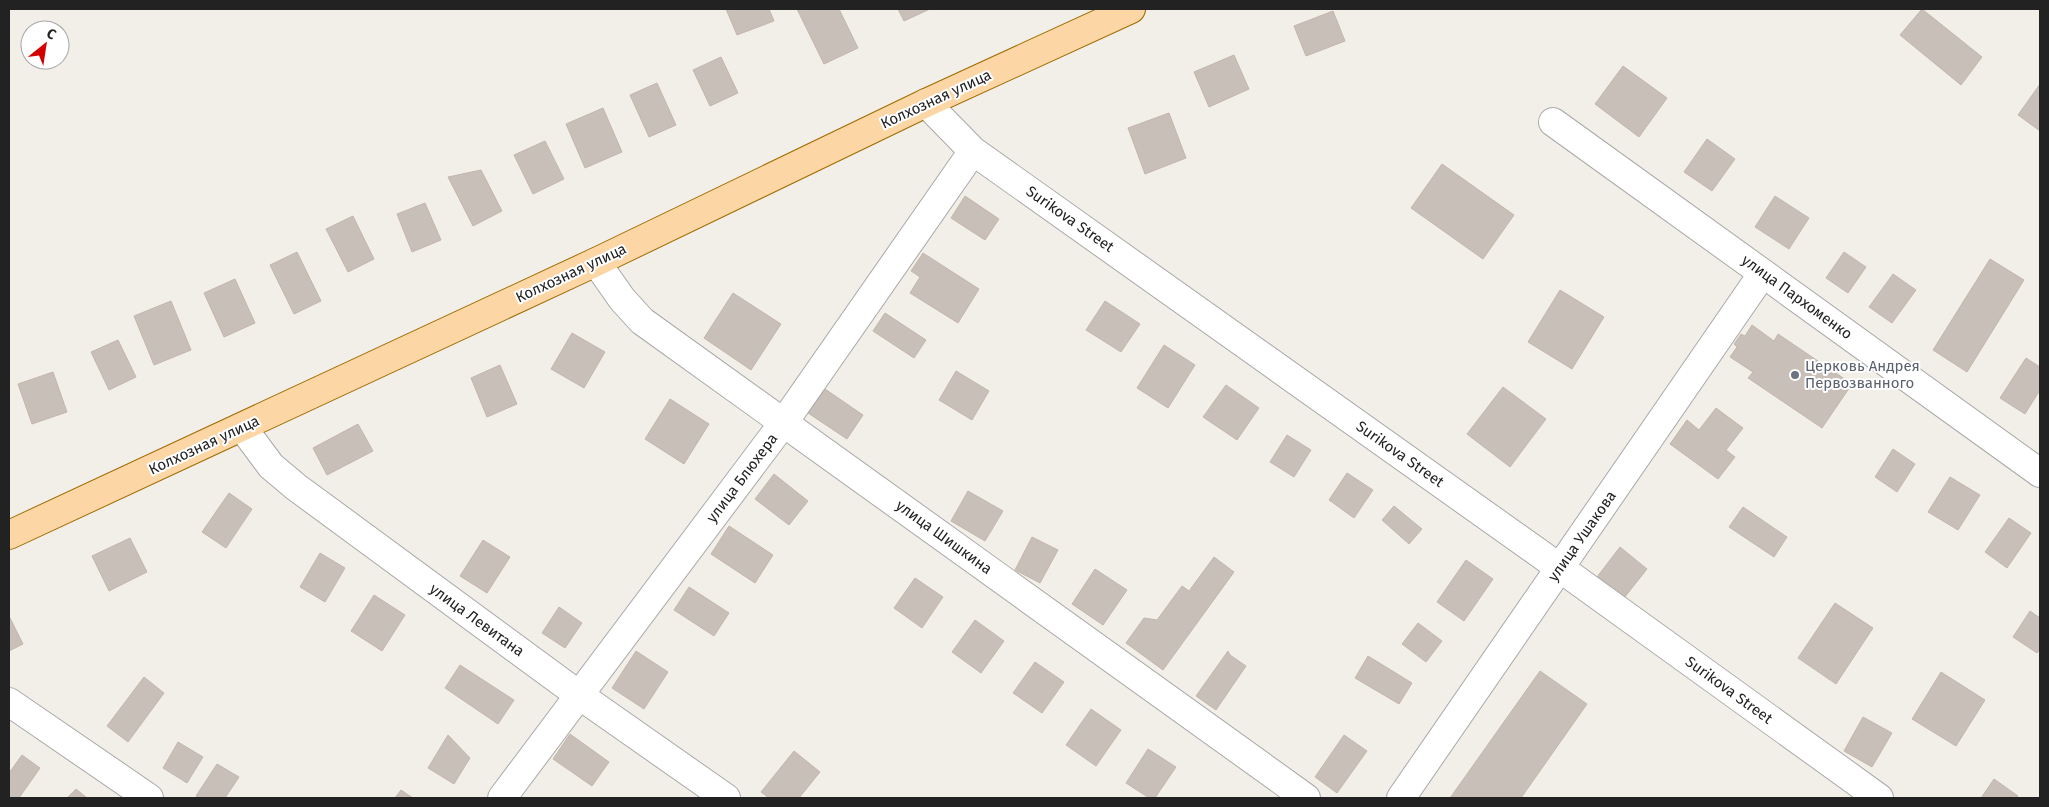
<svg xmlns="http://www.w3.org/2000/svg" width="2049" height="807" viewBox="0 0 2049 807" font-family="'Fira Sans',sans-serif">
	<rect width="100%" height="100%" fill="#f2efe9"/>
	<path fill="#c7bfb8" stroke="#c4b6ab" d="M 726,9 L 769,9 L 774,21 L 737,35 Z
		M 797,9 L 839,9 L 858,48 L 824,64 Z
		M 898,9 L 930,9 L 904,21 Z
		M 1922,9 L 1982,57 L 1961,85 L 1900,35 Z
		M 1333,11 L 1345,41 L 1306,56 L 1294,26 Z
		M 1234,55 L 1249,89 L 1209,107 L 1194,72 Z
		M 721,57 L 738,93 L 710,106 L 693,70 Z
		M 1623,66 L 1667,98 L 1639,137 L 1595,104 Z
		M 657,83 L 676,125 L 649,137 L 630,95 Z
		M 2040,84 L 2040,131 L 2018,115 Z
		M 603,108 L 622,152 L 585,168 L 566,124 Z
		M 1169,113 L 1186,158 L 1145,174 L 1128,128 Z
		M 1707,139 L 1735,159 L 1712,191 L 1684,172 Z
		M 545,141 L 564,179 L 533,194 L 514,155 Z
		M 1442,164 L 1514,215 L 1483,259 L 1411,208 Z
		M 481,170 L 502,211 L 473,226 L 448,177 Z
		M 965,196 L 999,219 L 985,240 L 951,218 Z
		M 1775,196 L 1809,218 L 1789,249 L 1755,227 Z
		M 425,203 L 441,240 L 412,252 L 397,214 Z
		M 353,216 L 374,259 L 348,272 L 326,229 Z
		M 297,252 L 321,301 L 294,314 L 270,265 Z
		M 1844,252 L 1866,267 L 1848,293 L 1826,278 Z
		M 923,253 L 979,289 L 958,323 L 910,293 L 920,277 L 911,271 Z
		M 1990,259 L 2024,280 L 1967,372 L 1933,350 Z
		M 1893,274 L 1916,290 L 1892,323 L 1869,307 Z
		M 235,279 L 255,323 L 224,337 L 204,293 Z
		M 1560,290 L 1604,317 L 1572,369 L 1528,342 Z
		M 733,293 L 781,324 L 751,370 L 704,338 Z
		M 171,301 L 191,350 L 154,365 L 134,316 Z
		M 1105,301 L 1140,324 L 1121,352 L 1086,330 Z
		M 885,313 L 926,340 L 914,358 L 873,331 Z
		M 1752,325 L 1774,341 L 1778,334 L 1852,384 L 1822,428 L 1748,378 L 1753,372 L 1730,357 L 1737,347 L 1734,344 L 1741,334 L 1745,336 Z
		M 572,333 L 605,352 L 584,388 L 551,369 Z
		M 118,340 L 136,377 L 109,390 L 91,352 Z
		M 1164,345 L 1195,365 L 1168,408 L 1137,388 Z
		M 2026,358 L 2040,367 L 2040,390 L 2025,414 L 2000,398 Z
		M 500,365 L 517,404 L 487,417 L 471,378 Z
		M 956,371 L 989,391 L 972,420 L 939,400 Z
		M 53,372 L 67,412 L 32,424 L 18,384 Z
		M 1226,385 L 1259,408 L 1237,440 L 1203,417 Z
		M 1503,387 L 1546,419 L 1510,467 L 1467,434 Z
		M 825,389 L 863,415 L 847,439 L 808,413 Z
		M 670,399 L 709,424 L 684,464 L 645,439 Z
		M 1716,408 L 1743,428 L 1726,450 L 1735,457 L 1718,479 L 1670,444 L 1687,420 L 1699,430 Z
		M 358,424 L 373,451 L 327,475 L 313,448 Z
		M 1287,435 L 1311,450 L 1294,477 L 1270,462 Z
		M 1893,449 L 1915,464 L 1897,492 L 1875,477 Z
		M 1347,473 L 1373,490 L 1354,518 L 1329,500 Z
		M 774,474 L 808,501 L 789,525 L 755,499 Z
		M 1950,477 L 1980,495 L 1958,530 L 1928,512 Z
		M 968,491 L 1003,511 L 985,541 L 951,521 Z
		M 229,493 L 252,509 L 226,548 L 202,532 Z
		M 1394,506 L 1422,529 L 1409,544 L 1382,520 Z
		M 1743,507 L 1787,537 L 1774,557 L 1729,527 Z
		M 2009,518 L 2031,533 L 2007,568 L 1985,552 Z
		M 729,526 L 773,555 L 755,583 L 711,554 Z
		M 1032,537 L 1058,550 L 1040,583 L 1015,570 Z
		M 130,538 L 147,572 L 109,591 L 92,556 Z
		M 483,540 L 510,557 L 487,593 L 460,576 Z
		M 1620,547 L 1647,569 L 1624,598 L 1597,577 Z
		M 320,553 L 345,568 L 325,602 L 300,587 Z
		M 1214,557 L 1234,572 L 1163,670 L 1126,643 L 1144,618 L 1157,620 L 1182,586 L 1189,591 Z
		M 1466,560 L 1493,579 L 1464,621 L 1437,602 Z
		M 1095,569 L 1127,590 L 1103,625 L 1072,604 Z
		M 915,578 L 943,597 L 922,628 L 894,608 Z
		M 689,587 L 729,613 L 714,636 L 674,610 Z
		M 374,595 L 405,615 L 382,651 L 351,631 Z
		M 1835,603 L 1873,628 L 1836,684 L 1798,658 Z
		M 559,607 L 582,623 L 565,648 L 542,633 Z
		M 2030,611 L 2040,618 L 2040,649 L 2037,653 L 2013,637 Z
		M 9,616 L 23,644 L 9,651 Z
		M 975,620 L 1004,641 L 981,673 L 952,652 Z
		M 1418,623 L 1442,641 L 1426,662 L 1402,644 Z
		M 636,651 L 668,672 L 644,709 L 612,688 Z
		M 1228,651 L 1230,655 L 1246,666 L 1216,710 L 1196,696 Z
		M 1368,656 L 1412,683 L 1399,704 L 1355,678 Z
		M 1035,662 L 1064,682 L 1042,713 L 1013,693 Z
		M 460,665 L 514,700 L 498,724 L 445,688 Z
		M 1540,671 L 1587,704 L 1521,798 L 1450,798 Z
		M 1941,672 L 1985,700 L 1956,746 L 1912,719 Z
		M 144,677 L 164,693 L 128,742 L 107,726 Z
		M 1091,709 L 1121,730 L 1096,766 L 1066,745 Z
		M 1863,717 L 1892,733 L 1872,767 L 1844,751 Z
		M 570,734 L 609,762 L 592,786 L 553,759 Z
		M 448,735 L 470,758 L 454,784 L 428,768 Z
		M 1344,735 L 1367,751 L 1337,793 L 1315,777 Z
		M 178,742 L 203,757 L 187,783 L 163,768 Z
		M 1148,749 L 1176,767 L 1155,798 L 1149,798 L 1126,783 Z
		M 794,751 L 820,772 L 799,798 L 769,798 L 761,792 Z
		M 22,755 L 40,768 L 19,798 L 9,798 L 9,773 Z
		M 217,764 L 239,777 L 225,798 L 199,798 L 196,796 Z
		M 1994,779 L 2018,796 L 2016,798 L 1981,798 Z
		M 76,789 L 87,798 L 67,798 Z
		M 401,790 L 413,798 L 395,798 Z"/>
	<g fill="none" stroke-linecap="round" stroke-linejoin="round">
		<defs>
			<path id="minor" d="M 926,103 L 973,151 L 1560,568 L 1879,798
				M 1553,122 L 2040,473
				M 596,262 L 622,299 L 642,321 L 1306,798
				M 242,427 L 271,466 L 296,487 L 579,695 L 726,798
				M 9,702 L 149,798
				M 502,798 L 784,422 L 973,151
				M 1401,798 L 1763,273"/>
			<path id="major" d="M 9,535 L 596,262 L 926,103 L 1131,9"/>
		</defs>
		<use href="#minor" stroke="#a9a9a9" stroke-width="30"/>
		<use href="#major" stroke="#a06b00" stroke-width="30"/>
		<use href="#minor" stroke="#fff" stroke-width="28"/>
		<use href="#major" stroke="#fcd6a4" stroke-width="28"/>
	</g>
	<circle fill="#6b7280" stroke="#fff" stroke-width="2" cx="1795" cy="375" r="5"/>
	<g text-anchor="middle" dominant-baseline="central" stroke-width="4" stroke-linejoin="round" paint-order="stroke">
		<g font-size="15" fill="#222" stroke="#fff">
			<text transform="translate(936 99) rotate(-25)">Колхозная улица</text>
			<text transform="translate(1070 219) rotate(35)">Surikova Street</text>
			<text transform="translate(571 273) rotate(-25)">Колхозная улица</text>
			<text transform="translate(1797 297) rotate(36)">улица Пархоменко</text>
			<text transform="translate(204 445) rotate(-25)">Колхозная улица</text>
			<text transform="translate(1400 454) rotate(35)">Surikova Street</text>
			<text transform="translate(742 478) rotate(-53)">улица Блюхера</text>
			<text transform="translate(1582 536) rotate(-55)">улица Ушакова</text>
			<text transform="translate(944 537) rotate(36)">улица Шишкина</text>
			<text transform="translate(477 620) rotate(36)">улица Левитана</text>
			<text transform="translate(1729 690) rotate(36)">Surikova Street</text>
		</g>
		<g font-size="15" fill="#5b616d" stroke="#fff" text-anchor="start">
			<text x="1805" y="366">Церковь Андрея<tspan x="1805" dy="17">Первозванного</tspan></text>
		</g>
	</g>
	<rect width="2049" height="807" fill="none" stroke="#222222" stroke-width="20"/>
	<g transform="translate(45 45) rotate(30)"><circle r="24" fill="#ffffff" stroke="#a7a7a7"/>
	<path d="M0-4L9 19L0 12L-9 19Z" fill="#d40000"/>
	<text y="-8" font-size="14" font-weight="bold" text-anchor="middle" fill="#222222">С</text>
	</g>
</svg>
